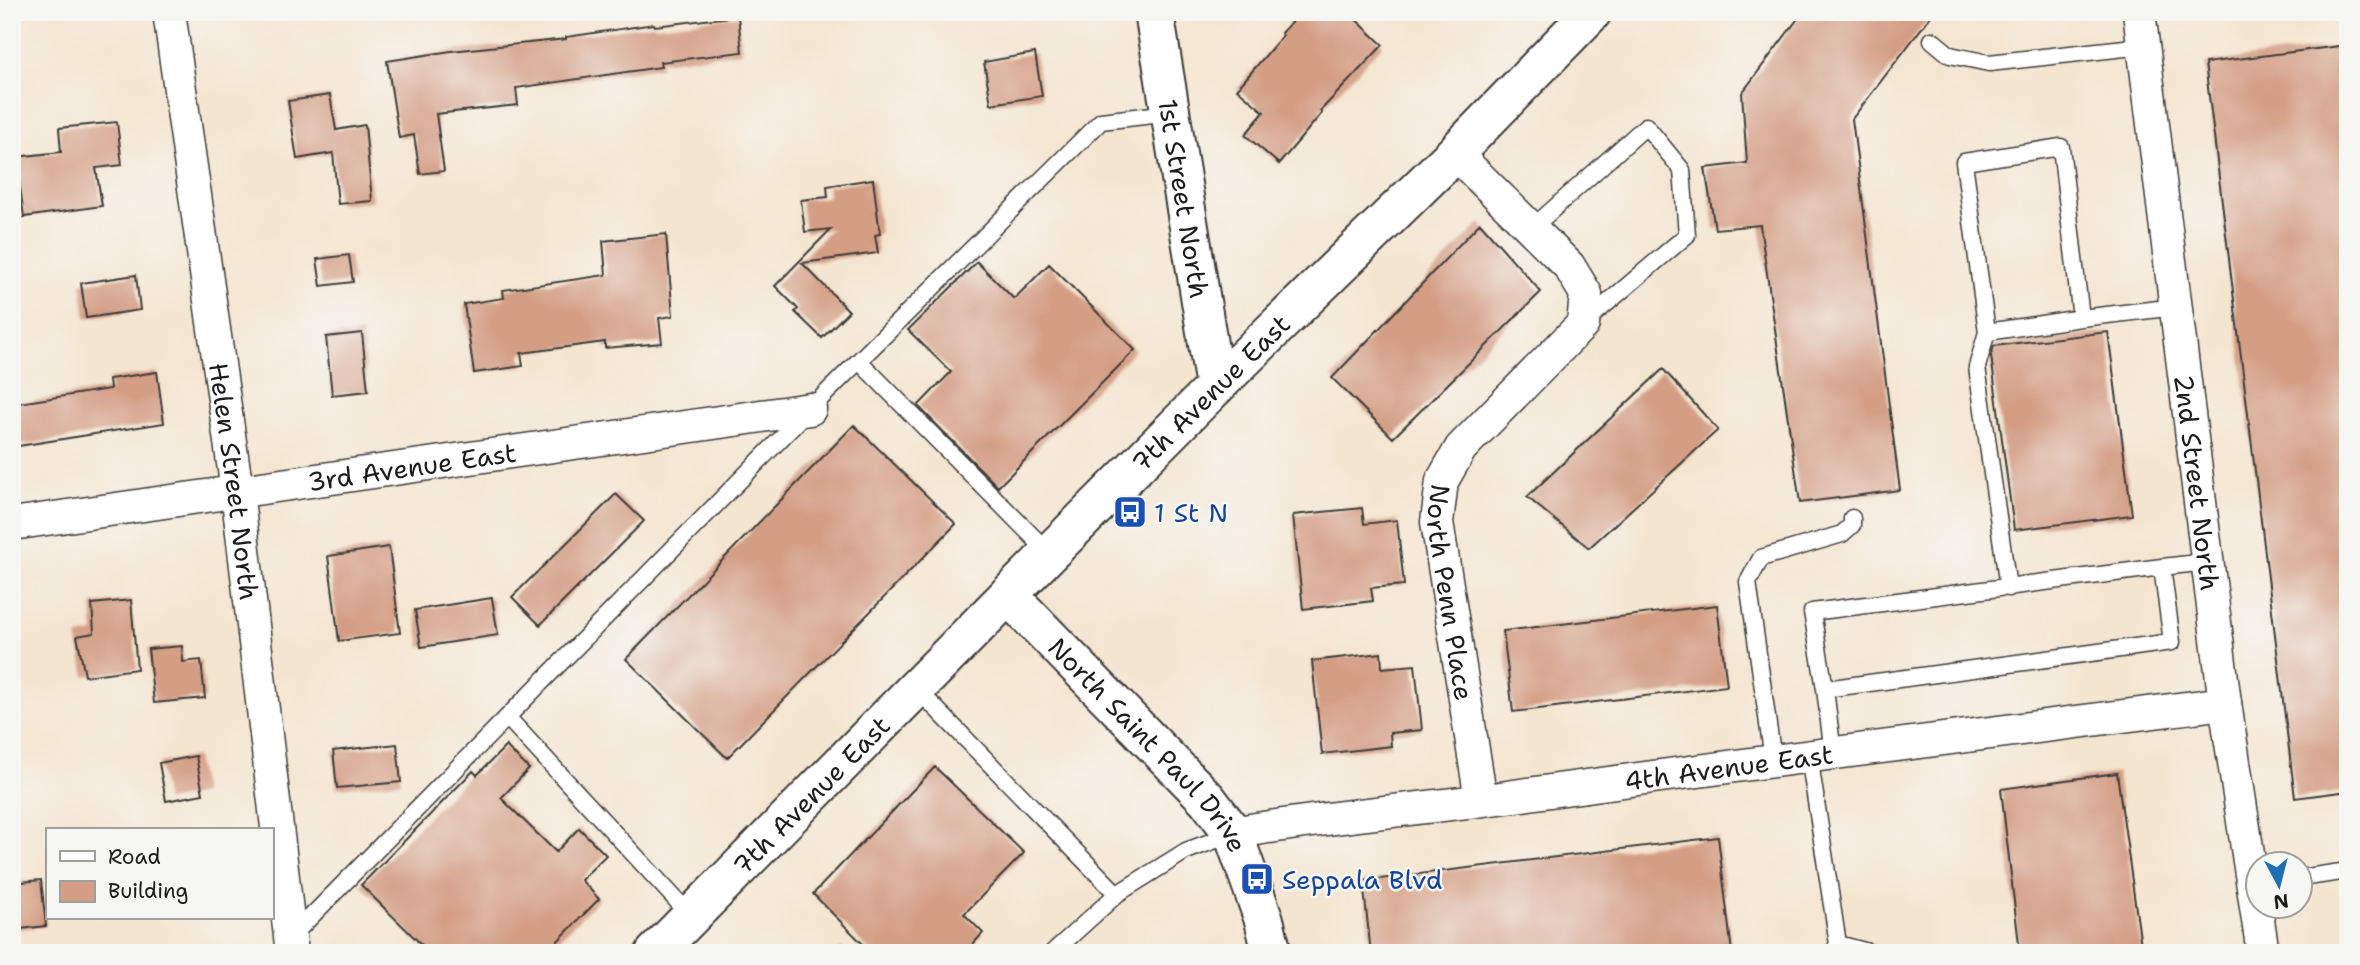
<svg xmlns="http://www.w3.org/2000/svg" width="2360" height="965" viewBox="0 0 2360 965" font-family="'Shantell Sans',sans-serif">
	<rect width="100%" height="100%" fill="#f6f6f2"/>
	<filter id="ink" filterUnits="userSpaceOnUse"><feTurbulence type="fractalNoise" baseFrequency=".0143" numOctaves="2"/><feDisplacementMap in="SourceGraphic" scale="14" xChannelSelector="R" yChannelSelector="G"/><feConvolveMatrix kernelMatrix="1 2 1 2 8 2 1 2 1" color-interpolation-filters="sRGB"/></filter>
	<filter id="wash" filterUnits="userSpaceOnUse"><feTurbulence type="fractalNoise" baseFrequency=".00686" numOctaves="4" result="noise"/><feDisplacementMap in="SourceGraphic" scale="28" xChannelSelector="R" yChannelSelector="G"/><feGaussianBlur stdDeviation="1.57" result="paint"/><feColorMatrix in="noise" values="0 0 0 0 0 0 0 0 0 0 0 0 0 0 0 0 0 1.4 0 .05"/><feComposite in="paint" operator="in"/></filter>
	<g filter="url(#wash)">
		<rect width="100%" height="100%" fill="#f4e5d0"/>
		<g id="blocks">
			<path fill="#d49e85" d="M 1301,12 L 1348,12 L 1383,45 L 1320,111 L 1322,113 L 1279,164 L 1245,135 L 1264,112 L 1237,89 L 1283,35 L 1281,33 Z
				M 1803,12 L 1934,12 L 1852,119 L 1900,490 L 1800,503 L 1760,225 L 1715,229 L 1705,168 L 1747,163 L 1742,93 Z
				M 738,16 L 742,52 L 660,62 L 661,67 L 516,88 L 518,105 L 436,114 L 444,171 L 420,174 L 414,135 L 399,138 L 387,61 L 451,51 L 566,39 L 566,37 L 654,24 L 655,26 Z
				M 2348,45 L 2348,791 L 2295,798 L 2205,63 Z
				M 1035,53 L 1042,96 L 991,104 L 984,62 Z
				M 330,95 L 336,130 L 365,125 L 372,201 L 338,204 L 333,153 L 297,159 L 288,101 Z
				M 117,122 L 122,165 L 96,168 L 102,206 L 24,217 L 16,157 L 61,152 L 59,128 Z
				M 873,179 L 880,234 L 875,235 L 878,253 L 802,263 L 849,311 L 822,338 L 795,312 L 798,309 L 775,286 L 831,229 L 805,232 L 801,200 L 828,197 L 827,186 Z
				M 1480,223 L 1541,292 L 1393,438 L 1332,378 Z
				M 666,234 L 673,316 L 659,318 L 662,343 L 605,348 L 605,342 L 521,353 L 523,366 L 474,373 L 464,304 L 504,298 L 503,290 L 606,275 L 603,241 Z
				M 349,255 L 353,282 L 321,286 L 317,259 Z
				M 977,262 L 1014,299 L 1049,264 L 1135,350 L 998,487 L 918,406 L 951,372 L 908,330 Z
				M 136,275 L 140,310 L 86,318 L 81,283 Z
				M 2108,332 L 2132,515 L 2014,530 L 1991,356 L 1994,346 Z
				M 362,333 L 368,391 L 332,395 L 326,337 Z
				M 1663,369 L 1718,430 L 1589,548 L 1527,497 Z
				M 157,372 L 164,423 L 12,447 L 12,404 L 110,389 L 109,379 Z
				M 854,425 L 956,524 L 727,758 L 626,659 Z
				M 616,494 L 644,521 L 540,625 L 512,597 Z
				M 1362,508 L 1364,524 L 1397,520 L 1404,585 L 1371,588 L 1373,601 L 1303,609 L 1293,515 Z
				M 389,547 L 400,633 L 339,641 L 328,556 Z
				M 492,598 L 498,635 L 421,647 L 415,610 Z
				M 131,600 L 137,669 L 85,676 L 77,636 L 94,633 L 92,604 Z
				M 1717,605 L 1727,686 L 1513,712 L 1503,631 Z
				M 182,646 L 183,662 L 201,660 L 205,698 L 154,703 L 148,649 Z
				M 1381,653 L 1382,668 L 1415,665 L 1422,730 L 1390,733 L 1391,746 L 1322,754 L 1312,661 Z
				M 397,744 L 401,782 L 337,788 L 333,751 Z
				M 506,746 L 529,769 L 501,798 L 556,852 L 579,828 L 606,855 L 581,880 L 599,899 L 546,953 L 430,953 L 361,885 L 473,771 L 477,775 Z
				M 196,756 L 203,794 L 166,801 L 159,763 Z
				M 935,767 L 1024,853 L 964,914 L 983,933 L 965,953 L 872,953 L 813,894 Z
				M 2117,773 L 2142,953 L 2020,953 L 2001,789 Z
				M 1718,837 L 1732,953 L 1371,953 L 1363,881 Z
				M 41,880 L 46,926 L 12,930 L 12,883 Z"/>
		</g>
	</g>
	<g filter="url(#ink)">
		<use href="#blocks" fill-opacity="0" stroke="#3c3a37" stroke-width="2"/>
		<g fill="none" stroke-linecap="round" stroke-linejoin="round">
			<defs>
				<path id="lane" d="M 1932,40 L 1950,55 L 1989,63 L 2143,46
					M 1532,228 L 1646,126 L 1682,170 L 1687,235 L 1585,322
					M 1987,332 L 2081,318
					M 859,361 L 1049,553
					M 2162,567 L 2172,642 L 1825,689 L 1812,612 Z
					M 2162,567 L 2207,562
					M 2008,588 L 1977,367 L 1987,332 L 1964,162 L 2061,147 L 2081,318 L 2176,307
					M 916,688 L 1117,894
					M 1825,689 L 1833,754
					M 507,717 L 691,916
					M 1809,756 L 1838,944 L 1833,953
					M 1773,760 L 1748,582 L 1761,558 L 1842,534 L 1852,525 L 1852,518
					M 2300,878 L 2348,871
					M 290,938 L 810,409 L 1101,121 L 1170,113
					M 1838,944 L 1872,953
					M 841,953 L 842,952
					M 1052,953 L 1117,894 L 1186,851 L 1232,834"/>
				<g id="street">
					<path id="s1" d="M 169,12 L 237,491 L 292,953"/>
					<path id="s2" d="M 2139,12 L 2225,703 L 2263,953"/>
					<path id="s3" d="M 1455,153 L 1569,266 L 1586,294 L 1583,324 L 1461,448 L 1442,481 L 1437,522 L 1481,800"/>
					<path id="s4" d="M 12,524 L 810,409"/>
					<path id="s5" d="M 1233,833 C 1321,817 1411,810 1500,798 C 1741,764 1983,734 2225,703"/>
				</g>
				<g id="secondary">
					<path id="s6" d="M 1154,12 L 1215,387"/>
					<path id="s7" d="M 1008,595 L 1207,799 L 1233,833 L 1264,920 L 1272,953"/>
					<path id="s8" d="M 655,953 L 1008,595 L 1215,387 L 1455,153 L 1592,12"/>
				</g>
			</defs>
			<use href="#lane" stroke="#3c3a37" stroke-width="19"/>
			<use href="#street" stroke="#3c3a37" stroke-width="35"/>
			<use href="#secondary" stroke="#3c3a37" stroke-width="42"/>
			<use href="#lane" stroke="#fff" stroke-width="16"/>
			<use href="#street" stroke="#fff" stroke-width="32"/>
			<use href="#secondary" stroke="#fff" stroke-width="38"/>
		</g>
	</g>
	<defs>
		<symbol id="bus-square" viewBox="-11 -11 22 22"><rect x="-9" y="-9" width="18" height="18" rx="4" fill="#1a4fb4" stroke="#f6f6f2"/><path d="M-5-6H5V4H4V6H2V4H-2V6H-4V4H-5ZM-3.5-4V0h7V-4ZM-3.5 1.2v1.5H-2V1.2ZM2 1.2v1.5H3.5V1.2Z" fill="#fff"/></symbol>
	</defs>
	<g fill-rule="evenodd">
		<use href="#bus-square" x="1111" y="493" width="38" height="38"/>
		<use href="#bus-square" x="1238" y="860" width="38" height="38"/>
	</g>
	<g text-anchor="middle" dominant-baseline="central" stroke-width="5" stroke-linejoin="round" paint-order="stroke">
		<g font-size="26" fill="#1c1c1c" stroke="#f6f6f2">
			<text stroke="none"><textPath href="#s6" startOffset="189">1st Street North</textPath></text>
			<text stroke="none"><textPath href="#s8" startOffset="789">7th Avenue East</textPath></text>
			<text stroke="none"><textPath href="#s4" startOffset="404">3rd Avenue East</textPath></text>
			<text stroke="none"><textPath href="#s1" startOffset="474">Helen Street North</textPath></text>
			<text stroke="none"><textPath href="#s2" startOffset="474">2nd Street North</textPath></text>
			<text stroke="none"><textPath href="#s3" startOffset="548">North Penn Place</textPath></text>
			<text stroke="none"><textPath href="#s7" startOffset="206">North Saint Paul Drive</textPath></text>
			<text stroke="none"><textPath href="#s5" startOffset="500">4th Avenue East</textPath></text>
			<text stroke="none"><textPath href="#s8" startOffset="222">7th Avenue East</textPath></text>
		</g>
		<g font-size="26" fill="#164399" stroke="#f6f6f2" text-anchor="start">
			<text x="1154" y="512">1 St N</text>
			<text x="1282" y="879">Seppala Blvd</text>
		</g>
	</g>
	<rect width="2360" height="965" fill="none" stroke="#f6f6f2" stroke-width="42"/>
	<rect x="46" y="828" width="228" height="91" fill="#f6f6f2" stroke="#9f9f9c" stroke-width="2"/>
	<rect x="60" y="851" width="35" height="10" fill="#ffffff" stroke="#9f9f9c" stroke-width="2"/>
	<text x="108" y="864" font-size="21" fill="#1c1c1c">Road</text>
	<rect x="60" y="881" width="35" height="21" fill="#d49e85" stroke="#9f9f9c" stroke-width="2"/>
	<text x="108" y="898" font-size="21" fill="#1c1c1c">Building</text>
	<g transform="translate(2279 885) rotate(173)"><circle r="33" fill="#f6f6f2" stroke="#9f9f9c" stroke-width="2"/>
	<path d="M0-5L12 26L0 18L-12 26Z" fill="#1f6fb2"/>
	<text y="-10" font-size="19" font-weight="bold" text-anchor="middle" fill="#1c1c1c">N</text>
	</g>
</svg>
